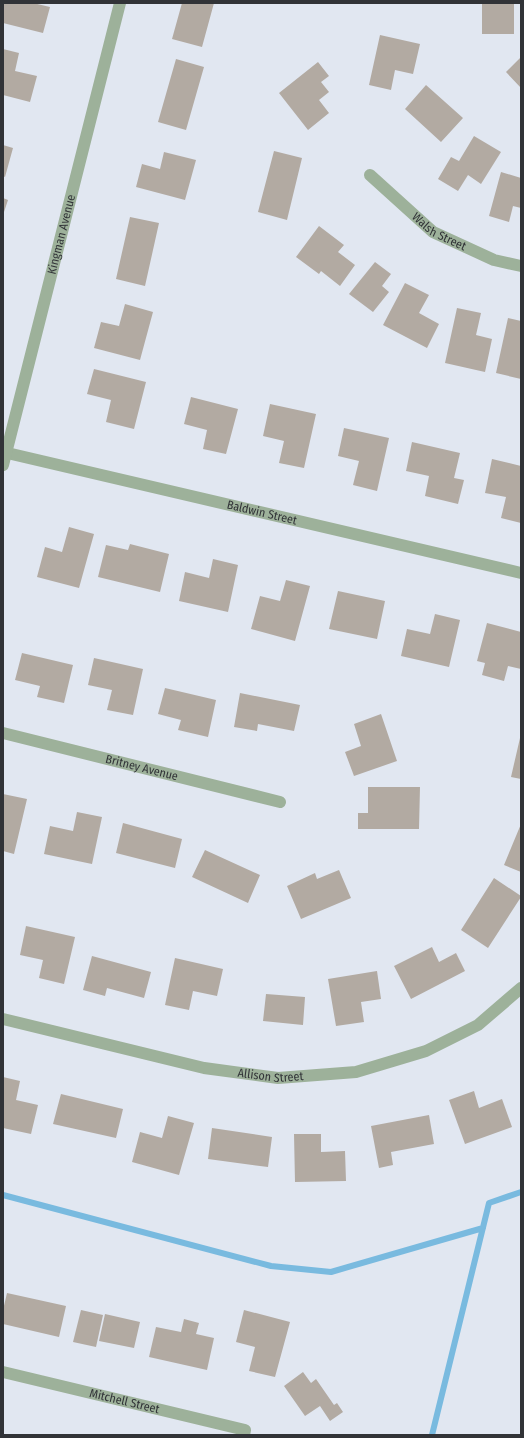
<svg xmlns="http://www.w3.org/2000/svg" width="524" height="1438" viewBox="0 0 524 1438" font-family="'Fira Sans Condensed',sans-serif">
	<rect width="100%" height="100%" fill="#e1e7f1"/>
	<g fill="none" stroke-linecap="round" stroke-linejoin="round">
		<path stroke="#79badf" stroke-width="6" d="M 3,1195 L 271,1266 L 331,1272 L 483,1228
			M 432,1435 L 489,1203 L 521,1192"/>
	</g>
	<path fill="#b2aaa2" d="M 3,3 L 33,3 L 50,7 L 43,33 L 3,23 Z
		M 182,3 L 214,3 L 202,47 L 172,39 Z
		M 482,3 L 514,3 L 514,34 L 482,34 Z
		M 380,35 L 420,44 L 413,74 L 395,70 L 391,90 L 369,85 Z
		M 3,49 L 19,53 L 15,71 L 37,76 L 30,102 L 3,95 Z
		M 521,57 L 521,88 L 506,72 Z
		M 176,59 L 204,67 L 186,130 L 158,122 Z
		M 318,62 L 329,76 L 321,82 L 329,92 L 319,100 L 329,113 L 308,130 L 279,93 Z
		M 426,85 L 463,118 L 441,142 L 405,109 Z
		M 474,136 L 501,152 L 481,184 L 468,175 L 458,191 L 438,179 L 451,157 L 459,161 Z
		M 3,145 L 13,148 L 5,177 L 3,176 Z
		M 274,151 L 302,158 L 287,220 L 258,212 Z
		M 164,152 L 196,160 L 185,200 L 136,187 L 142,164 L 160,169 Z
		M 501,172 L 521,178 L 521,208 L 513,206 L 509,222 L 489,216 Z
		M 3,198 L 8,200 L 3,215 Z
		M 130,217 L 159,223 L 145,286 L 116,279 Z
		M 319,226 L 344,245 L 338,252 L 355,265 L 340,286 L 321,271 L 319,274 L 296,257 Z
		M 375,262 L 391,274 L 382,286 L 389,292 L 373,312 L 349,294 Z
		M 405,283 L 429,295 L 419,313 L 439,324 L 427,348 L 383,325 Z
		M 125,304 L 153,312 L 140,360 L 94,348 L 101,322 L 119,326 Z
		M 457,308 L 481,313 L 476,335 L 492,339 L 485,372 L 445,363 Z
		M 508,318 L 521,321 L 521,379 L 496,373 Z
		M 94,369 L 146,382 L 134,429 L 106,422 L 111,400 L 87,394 Z
		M 191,397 L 238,409 L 226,454 L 203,449 L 207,430 L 184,424 Z
		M 270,404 L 316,414 L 304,468 L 279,463 L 284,441 L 263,436 Z
		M 344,428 L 389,438 L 377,491 L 353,485 L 359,461 L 338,456 Z
		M 412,442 L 460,453 L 454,478 L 464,480 L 458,504 L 425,496 L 429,476 L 406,471 Z
		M 492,459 L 521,466 L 521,523 L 501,518 L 506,497 L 485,493 Z
		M 69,527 L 94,534 L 79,588 L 37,577 L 45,547 L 62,552 Z
		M 130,544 L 169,554 L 160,592 L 98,577 L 106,545 L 128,550 Z
		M 213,559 L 238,565 L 228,612 L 179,601 L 185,572 L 209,578 Z
		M 286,580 L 310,586 L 295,641 L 251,629 L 260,596 L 280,601 Z
		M 338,591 L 385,601 L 377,639 L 329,629 Z
		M 435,614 L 460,620 L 449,667 L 401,656 L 407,629 L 430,634 Z
		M 487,623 L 521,632 L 521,669 L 508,666 L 504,681 L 482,675 L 485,663 L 477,661 Z
		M 22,653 L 73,665 L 64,703 L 37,697 L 40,686 L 15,680 Z
		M 94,658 L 143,669 L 133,715 L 107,710 L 112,690 L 88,685 Z
		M 165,688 L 216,700 L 208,737 L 178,730 L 181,720 L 158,714 Z
		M 240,693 L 300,705 L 294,731 L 258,724 L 257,731 L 234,727 Z
		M 381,714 L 397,761 L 354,776 L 345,752 L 361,746 L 354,724 Z
		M 520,738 L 521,738 L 521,779 L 511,777 Z
		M 368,787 L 420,787 L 419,829 L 358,829 L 358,813 L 368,813 Z
		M 3,794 L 27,799 L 14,854 L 3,851 Z
		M 77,812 L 102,817 L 92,864 L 44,854 L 50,826 L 73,831 Z
		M 123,823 L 182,839 L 175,868 L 116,853 Z
		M 521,824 L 521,872 L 504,865 Z
		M 205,850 L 260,875 L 248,903 L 192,877 Z
		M 339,870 L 351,898 L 301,919 L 287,886 L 315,873 L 317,879 Z
		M 494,878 L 521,896 L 521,897 L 488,948 L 461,930 Z
		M 26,926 L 75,937 L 64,984 L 39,978 L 43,960 L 20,955 Z
		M 432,947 L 439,962 L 456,953 L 465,971 L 411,999 L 394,966 Z
		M 92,956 L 151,972 L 144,998 L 107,988 L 105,996 L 83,990 Z
		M 175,958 L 223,969 L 217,996 L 193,991 L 189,1010 L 165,1005 Z
		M 377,971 L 381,999 L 361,1002 L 364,1022 L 336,1026 L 328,979 Z
		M 266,994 L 305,997 L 303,1025 L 263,1021 Z
		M 3,1077 L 20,1081 L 16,1100 L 38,1105 L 31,1134 L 3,1128 Z
		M 474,1091 L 479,1108 L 502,1099 L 512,1127 L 465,1144 L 449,1100 Z
		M 61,1094 L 123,1109 L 116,1138 L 53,1124 Z
		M 429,1115 L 434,1144 L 391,1152 L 393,1165 L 379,1168 L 371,1126 Z
		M 168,1116 L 194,1123 L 179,1175 L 132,1162 L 140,1132 L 162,1138 Z
		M 212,1128 L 272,1137 L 268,1167 L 208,1159 Z
		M 294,1134 L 321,1134 L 321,1152 L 345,1151 L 346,1181 L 295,1182 Z
		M 7,1293 L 66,1306 L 59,1337 L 3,1324 L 3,1310 Z
		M 81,1310 L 103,1315 L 96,1347 L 73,1342 Z
		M 244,1310 L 290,1322 L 275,1377 L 249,1371 L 255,1347 L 236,1342 Z
		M 105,1314 L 140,1322 L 134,1348 L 99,1341 Z
		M 184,1319 L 199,1323 L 196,1334 L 214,1338 L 207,1370 L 149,1357 L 156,1327 L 181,1332 Z
		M 303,1372 L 311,1383 L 316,1379 L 334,1405 L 337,1403 L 343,1412 L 330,1421 L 320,1406 L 305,1416 L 284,1386 Z"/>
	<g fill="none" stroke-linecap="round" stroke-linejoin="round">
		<g stroke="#9db19a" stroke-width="12">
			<path id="s1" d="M 370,175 L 433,232 L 494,260 L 521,266"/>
			<path id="s2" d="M 3,452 L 521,573"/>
			<path id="s3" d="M 3,465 L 120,3"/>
			<path id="s4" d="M 3,733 L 280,802"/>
			<path id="s5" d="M 3,1019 L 204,1068 L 278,1078 L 356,1072 L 426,1051 L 478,1025 L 521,988"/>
			<path id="s6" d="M 3,1372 L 245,1430 L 244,1435"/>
		</g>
	</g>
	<g text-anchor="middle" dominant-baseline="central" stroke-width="3.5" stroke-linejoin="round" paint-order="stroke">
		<g font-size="12" fill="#313337" stroke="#fff">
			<text stroke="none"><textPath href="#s1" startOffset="90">Walsh Street</textPath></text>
			<text stroke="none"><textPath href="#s3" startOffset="238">Kingman Avenue</textPath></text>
			<text stroke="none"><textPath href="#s2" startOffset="266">Baldwin Street</textPath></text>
			<text stroke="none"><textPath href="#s4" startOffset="143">Britney Avenue</textPath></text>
			<text stroke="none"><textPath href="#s5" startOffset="274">Allison Street</textPath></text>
			<text stroke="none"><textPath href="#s6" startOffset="125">Mitchell Street</textPath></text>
		</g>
	</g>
	<rect width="524" height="1438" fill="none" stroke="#313337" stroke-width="8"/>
</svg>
